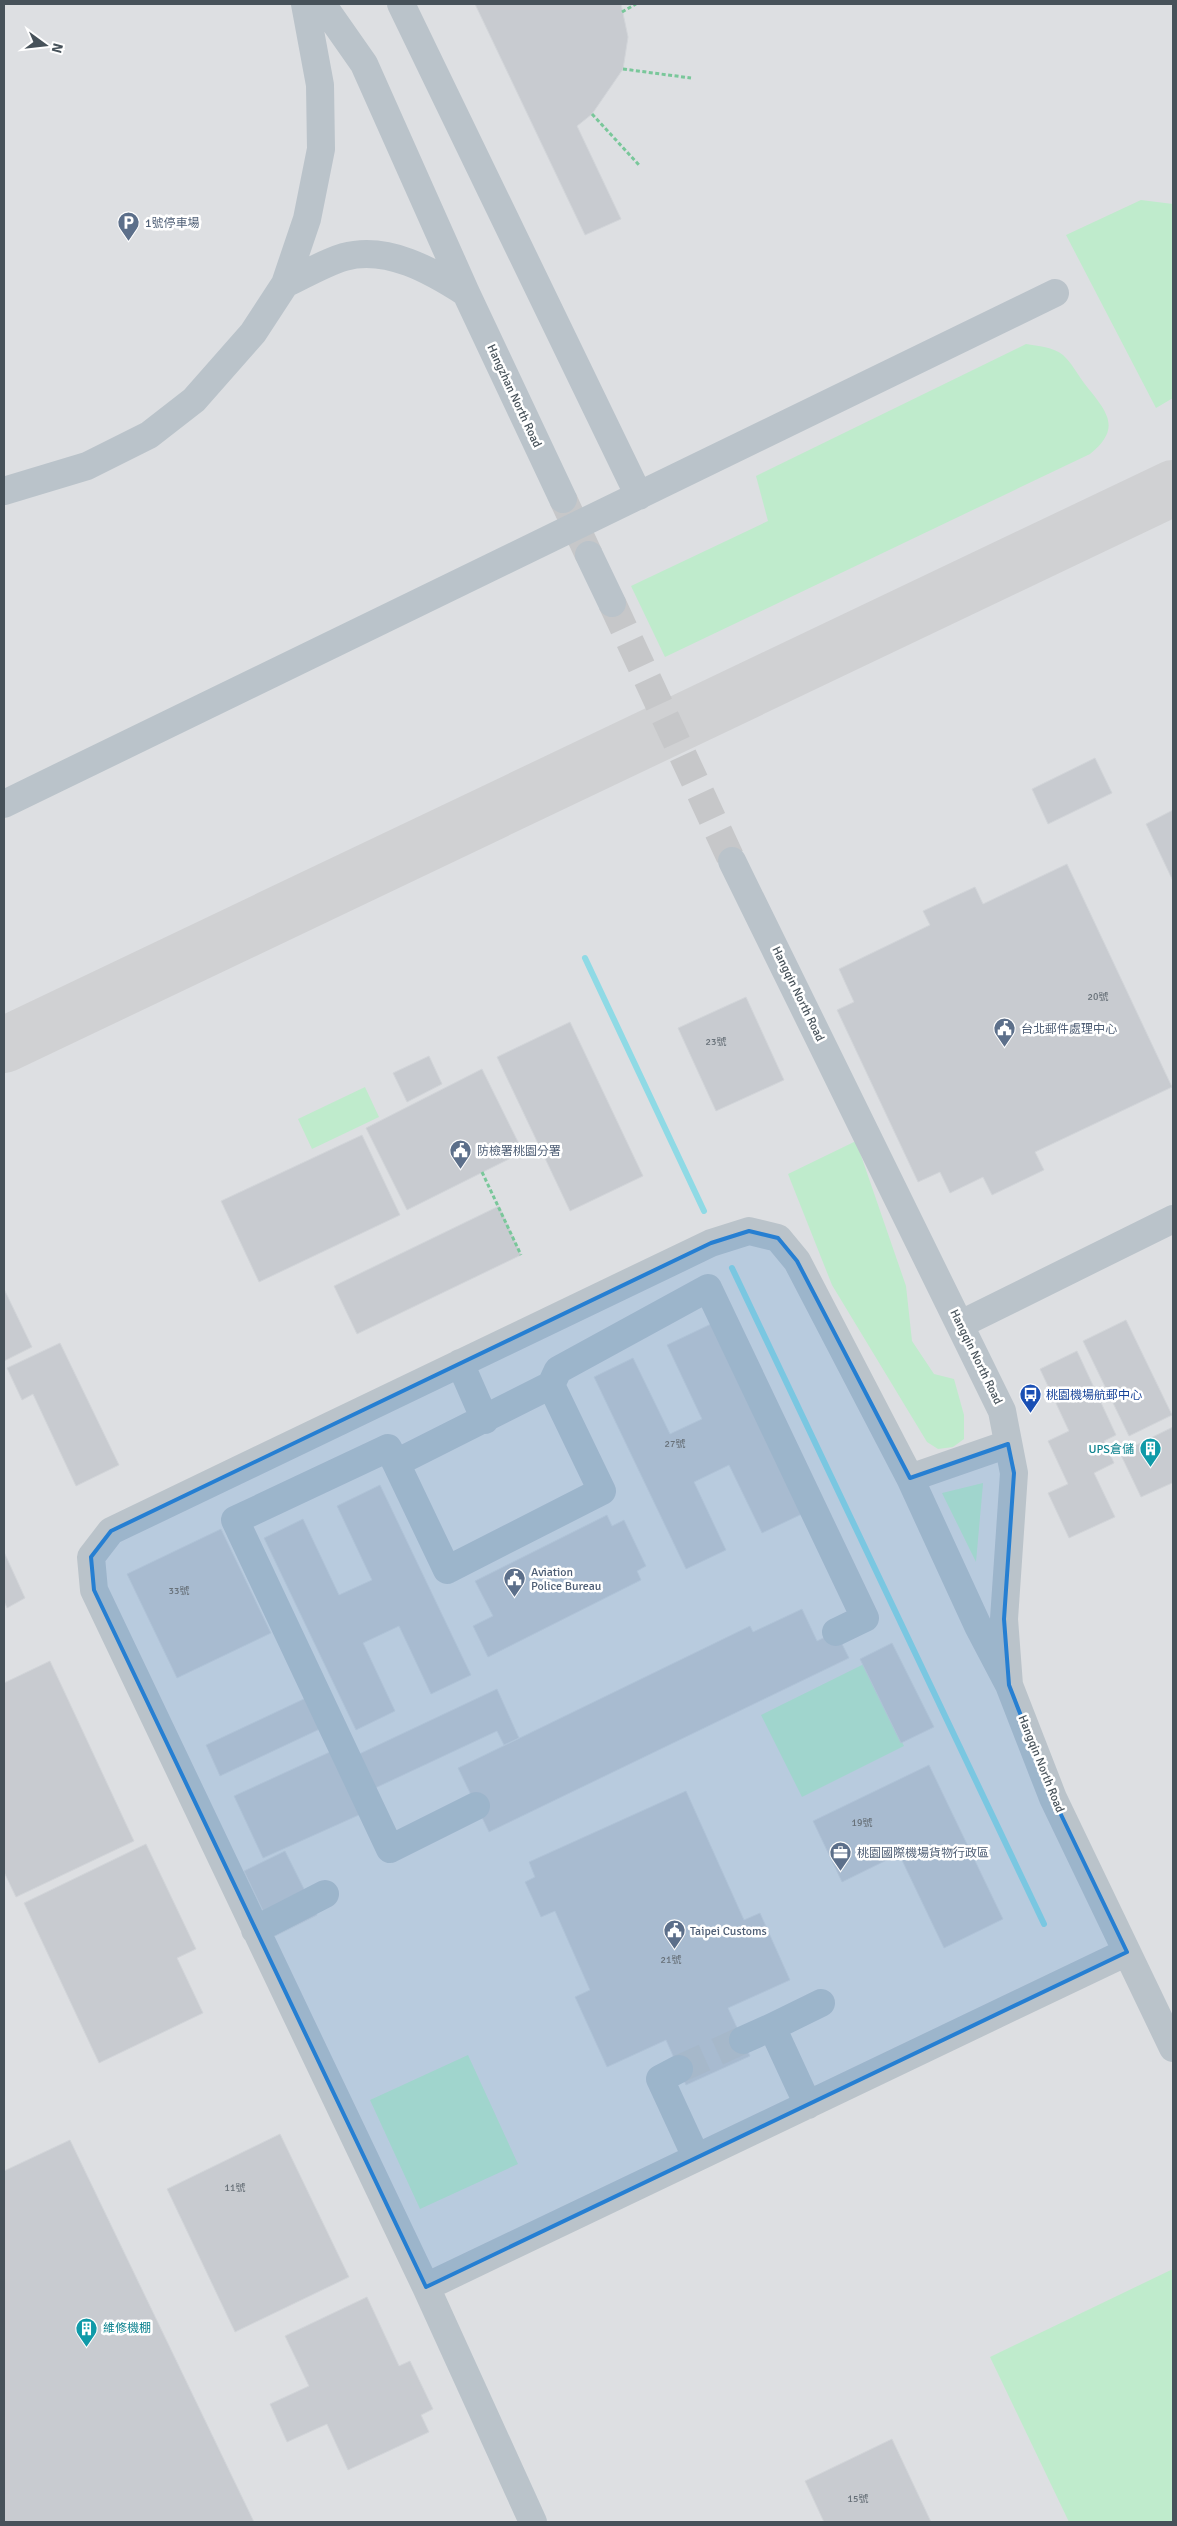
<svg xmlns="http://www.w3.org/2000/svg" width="1177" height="2526" viewBox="0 0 1177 2526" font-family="Signika,'Noto Sans TC',sans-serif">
	<rect width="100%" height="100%" fill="#f0eeee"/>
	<path fill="#dddfe2" d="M 4,4 L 1173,4 L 1173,2522 L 4,2522 Z"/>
	<path fill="#bfebcc" d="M 1141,200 L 1173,204 L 1173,398 L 1156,408 L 1066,235 Z
		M 1026,344 C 1038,346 1053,347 1063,355 C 1071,362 1078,375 1084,383 C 1105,410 1124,427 1090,454 L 665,657 L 631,586 L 768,521 L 756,476 Z
		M 365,1087 L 379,1117 L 312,1149 L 298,1119 Z
		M 856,1141 L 906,1286 L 912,1341 L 934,1374 L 954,1379 L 964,1415 L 964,1439 L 953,1447 L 938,1449 L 927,1442 L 832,1285 L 788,1174 Z
		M 983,1483 L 983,1484 L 976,1562 L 942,1493 Z
		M 864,1664 L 904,1746 L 802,1797 L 761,1715 Z
		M 468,2055 L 518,2164 L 420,2209 L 370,2100 Z
		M 1173,2269 L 1173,2522 L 1069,2522 L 990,2357 Z"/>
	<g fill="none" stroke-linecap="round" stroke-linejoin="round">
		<path stroke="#8fdae5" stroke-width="6" d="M 585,958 L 704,1211
			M 732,1268 L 1044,1924"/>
		<path stroke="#d0d1d3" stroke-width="56" d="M 4,1045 L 1173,488"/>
	</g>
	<path fill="#c8cbd0" stroke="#d2d5d9" d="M 475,4 L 621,4 L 628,37 L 623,69 L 592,114 L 577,126 L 621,219 L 585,235 Z
		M 1095,758 L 1112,793 L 1048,824 L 1032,789 Z
		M 1173,810 L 1173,881 L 1146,824 Z
		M 1067,864 L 1172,1087 L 1035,1152 L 1044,1170 L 992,1195 L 983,1177 L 950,1193 L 940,1172 L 918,1182 L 837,1010 L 854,1002 L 839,969 L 930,925 L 923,911 L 975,887 L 983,904 Z
		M 746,997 L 784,1080 L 716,1111 L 678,1028 Z
		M 570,1022 L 643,1176 L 570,1211 L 497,1057 Z
		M 429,1056 L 442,1084 L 407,1102 L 393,1073 Z
		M 482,1069 L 523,1152 L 407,1210 L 366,1128 Z
		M 362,1135 L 400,1215 L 259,1282 L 221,1201 Z
		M 499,1206 L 521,1255 L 357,1334 L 334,1286 Z
		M 4,1289 L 32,1347 L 4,1361 Z
		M 1126,1320 L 1172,1415 L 1129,1436 L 1083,1341 Z
		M 711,1324 L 802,1514 L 762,1533 L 729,1465 L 694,1482 L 726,1550 L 686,1569 L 594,1377 L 633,1358 L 670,1434 L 702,1419 L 667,1345 Z
		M 60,1343 L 119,1465 L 76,1486 L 33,1394 L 22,1400 L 7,1368 Z
		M 1077,1351 L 1116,1435 L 1104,1441 L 1114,1463 L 1094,1473 L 1115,1517 L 1069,1538 L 1048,1493 L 1068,1484 L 1048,1441 L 1069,1431 L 1040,1369 Z
		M 1173,1427 L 1173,1486 L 1172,1483 L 1141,1497 L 1120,1453 Z
		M 380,1485 L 471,1675 L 431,1694 L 399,1626 L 363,1643 L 395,1711 L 356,1730 L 264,1538 L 303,1519 L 339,1595 L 372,1580 L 337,1506 Z
		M 607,1515 L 612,1526 L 624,1520 L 646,1566 L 637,1571 L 641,1580 L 488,1657 L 473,1626 L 493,1616 L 475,1581 Z
		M 221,1529 L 271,1633 L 177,1678 L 127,1574 Z
		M 4,1552 L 25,1598 L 7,1608 L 4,1601 Z
		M 802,1609 L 817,1641 L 836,1632 L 849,1658 L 489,1832 L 458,1768 L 750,1626 L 753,1632 Z
		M 892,1643 L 934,1727 L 901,1743 L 860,1659 Z
		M 50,1661 L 134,1841 L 16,1897 L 4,1872 L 4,1683 Z
		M 497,1689 L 519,1738 L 504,1745 L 497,1731 L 371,1790 L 355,1756 Z
		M 308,1697 L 322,1728 L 220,1776 L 206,1745 Z
		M 332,1751 L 361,1814 L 263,1858 L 234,1796 Z
		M 929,1765 L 1003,1919 L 944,1948 L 899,1854 L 842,1882 L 813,1821 Z
		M 686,1791 L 744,1920 L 760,1913 L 790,1980 L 728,2008 L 750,2056 L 686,2085 L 666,2040 L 607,2067 L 575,1997 L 590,1990 L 555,1911 L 541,1917 L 525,1882 L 535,1877 L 529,1862 Z
		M 146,1844 L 196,1949 L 177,1958 L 203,2013 L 99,2063 L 24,1903 Z
		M 285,1851 L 317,1915 L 275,1936 L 244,1871 Z
		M 280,2134 L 349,2277 L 235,2332 L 167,2189 Z
		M 70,2140 L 254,2522 L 4,2522 L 4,2171 Z
		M 367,2297 L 399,2366 L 410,2361 L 433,2409 L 421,2415 L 429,2432 L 348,2470 L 327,2424 L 287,2442 L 270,2404 L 309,2386 L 285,2336 Z
		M 892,2439 L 931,2522 L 824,2522 L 805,2481 Z"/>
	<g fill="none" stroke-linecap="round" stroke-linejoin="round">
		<path stroke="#c6c7c9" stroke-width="28" stroke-dasharray="28 14" stroke-linecap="butt" d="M 563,499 L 589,555
			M 612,603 L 732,861
			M 679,2069 L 743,2040"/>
		<path stroke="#79c79a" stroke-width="3" stroke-dasharray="4 2.5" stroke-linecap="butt" d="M 622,12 L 636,4
			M 623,69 L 691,78
			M 592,114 L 639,165
			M 482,1172 L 521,1255"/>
		<path stroke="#bac3ca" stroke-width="28" d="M 322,4 L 364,64 L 466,293 L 563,499
			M 401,4 L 639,496
			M 285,284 C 304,275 324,263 344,257 C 387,245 432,271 466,293
			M 4,491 L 87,466 L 149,435 L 194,400 L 253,333 L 285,284 L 307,219 L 321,149 L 320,85 L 305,4
			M 589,555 L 612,603
			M 4,804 L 1055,293
			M 732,861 L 1002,1411 L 1014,1473 L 1004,1619 L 1009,1685 L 1053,1798 L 1173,2048
			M 961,1324 L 1173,1219
			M 460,1363 L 485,1420
			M 551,1385 L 558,1370 L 708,1288 L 865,1618 L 836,1632
			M 551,1385 L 602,1491 L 447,1570 L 396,1463 Z
			M 396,1463 L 388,1448 L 235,1520 L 390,1849 L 476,1806
			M 910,1478 L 1008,1444
			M 255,1930 L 325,1894
			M 772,2027 L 821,2003
			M 743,2040 L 772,2027 L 808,2105
			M 679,2069 L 660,2079 L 696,2157
			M 426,2287 L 1127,1952
			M 533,2522 L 426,2287 L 94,1590 L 91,1557 L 111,1531 L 711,1243 L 749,1231 L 778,1238 L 797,1261 L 910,1478 L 978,1626 L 1009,1685"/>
	</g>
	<path fill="#267fd2" fill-opacity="0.2" stroke="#267fd2" stroke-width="4" stroke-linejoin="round" d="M 749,1231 L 778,1238 L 797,1261 L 910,1478 L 1008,1444 L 1014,1473 L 1004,1619 L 1009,1685 L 1053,1798 L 1127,1952 L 426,2287 L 94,1590 L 91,1557 L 111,1531 L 711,1243 Z"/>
	<defs>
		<symbol id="parking-pin" viewBox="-11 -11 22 30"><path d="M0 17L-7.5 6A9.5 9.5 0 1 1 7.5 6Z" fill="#5c6f8a" stroke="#fff"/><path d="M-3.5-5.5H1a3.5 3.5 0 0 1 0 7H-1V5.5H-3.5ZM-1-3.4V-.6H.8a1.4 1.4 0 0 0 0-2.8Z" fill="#fff"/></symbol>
		<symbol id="civic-pin" viewBox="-11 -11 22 30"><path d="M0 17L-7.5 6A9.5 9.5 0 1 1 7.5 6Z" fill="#5c6f8a" stroke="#fff"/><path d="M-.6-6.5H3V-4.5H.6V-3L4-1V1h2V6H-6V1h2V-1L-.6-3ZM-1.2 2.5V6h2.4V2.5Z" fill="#fff"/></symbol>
		<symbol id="bus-pin" viewBox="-11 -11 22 30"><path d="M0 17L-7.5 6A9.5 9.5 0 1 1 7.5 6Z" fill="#1a4fb4" stroke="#fff"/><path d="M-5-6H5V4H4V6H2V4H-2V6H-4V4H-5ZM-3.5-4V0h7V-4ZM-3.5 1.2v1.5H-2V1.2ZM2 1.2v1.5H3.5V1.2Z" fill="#fff"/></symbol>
		<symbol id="building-pin" viewBox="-11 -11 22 30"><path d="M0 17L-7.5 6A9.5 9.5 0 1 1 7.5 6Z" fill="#0f9aa8" stroke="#fff"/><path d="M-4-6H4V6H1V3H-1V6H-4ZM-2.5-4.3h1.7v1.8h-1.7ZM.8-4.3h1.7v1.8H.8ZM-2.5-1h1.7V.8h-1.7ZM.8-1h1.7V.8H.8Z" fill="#fff"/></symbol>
		<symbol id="office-pin" viewBox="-11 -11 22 30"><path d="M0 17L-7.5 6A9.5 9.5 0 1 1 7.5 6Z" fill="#5c6f8a" stroke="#fff"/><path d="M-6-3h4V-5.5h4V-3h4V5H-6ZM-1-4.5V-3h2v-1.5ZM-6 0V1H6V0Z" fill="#fff"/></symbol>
	</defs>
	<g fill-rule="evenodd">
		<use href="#parking-pin" x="116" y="210" width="25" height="34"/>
		<use href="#civic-pin" x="992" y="1016" width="25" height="34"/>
		<use href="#civic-pin" x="448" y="1138" width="25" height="34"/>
		<use href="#bus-pin" x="1018" y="1382" width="25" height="34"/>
		<use href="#building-pin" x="1138" y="1436" width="25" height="34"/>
		<use href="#civic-pin" x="502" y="1566" width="25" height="34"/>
		<use href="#office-pin" x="828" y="1840" width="25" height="34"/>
		<use href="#civic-pin" x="662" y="1918" width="25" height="34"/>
		<use href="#building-pin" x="74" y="2316" width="25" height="34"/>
	</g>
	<g text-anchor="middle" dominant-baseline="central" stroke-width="5" stroke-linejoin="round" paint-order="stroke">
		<g font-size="10" fill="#677078">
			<text x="1098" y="997">20號</text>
			<text x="716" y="1042">23號</text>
			<text x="675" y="1444">27號</text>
			<text x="179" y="1591">33號</text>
			<text x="862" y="1823">19號</text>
			<text x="671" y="1960">21號</text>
			<text x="235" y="2188">11號</text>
			<text x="858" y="2499">15號</text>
		</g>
		<g font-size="12" fill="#4e5e75" stroke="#fff" text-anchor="start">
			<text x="145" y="223">1號停車場</text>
			<text x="1021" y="1029">台北郵件處理中心</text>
			<text x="477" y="1151">防檢署桃園分署</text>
			<text x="531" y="1572">Aviation<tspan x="531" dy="14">Police Bureau</tspan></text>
			<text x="857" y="1853">桃園國際機場貨物行政區</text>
			<text x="690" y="1931">Taipei Customs</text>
		</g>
		<g font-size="12" fill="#47525a" stroke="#fff">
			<text transform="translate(514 396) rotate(65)">Hangzhan North Road</text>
			<text transform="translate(798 994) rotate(64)">Hangqin North Road</text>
			<text transform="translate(976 1357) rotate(64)">Hangqin North Road</text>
			<text transform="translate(1041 1764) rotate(68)">Hangqin North Road</text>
		</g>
		<g font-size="12" fill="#164399" stroke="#fff" text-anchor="start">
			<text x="1046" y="1395">桃園機場航郵中心</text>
		</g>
		<g font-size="12" fill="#0d838f" stroke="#fff" text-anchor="end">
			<text x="1134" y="1449">UPS倉儲</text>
			<text x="103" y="2328" text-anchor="start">維修機棚</text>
		</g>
	</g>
	<rect width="1177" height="2526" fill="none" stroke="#47525a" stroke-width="10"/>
	<g transform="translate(45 45) rotate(105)" stroke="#ffffff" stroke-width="4" paint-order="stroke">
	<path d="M0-4L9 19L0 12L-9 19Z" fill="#47525a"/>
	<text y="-8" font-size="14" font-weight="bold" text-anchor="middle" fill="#47525a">N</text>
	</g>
</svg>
